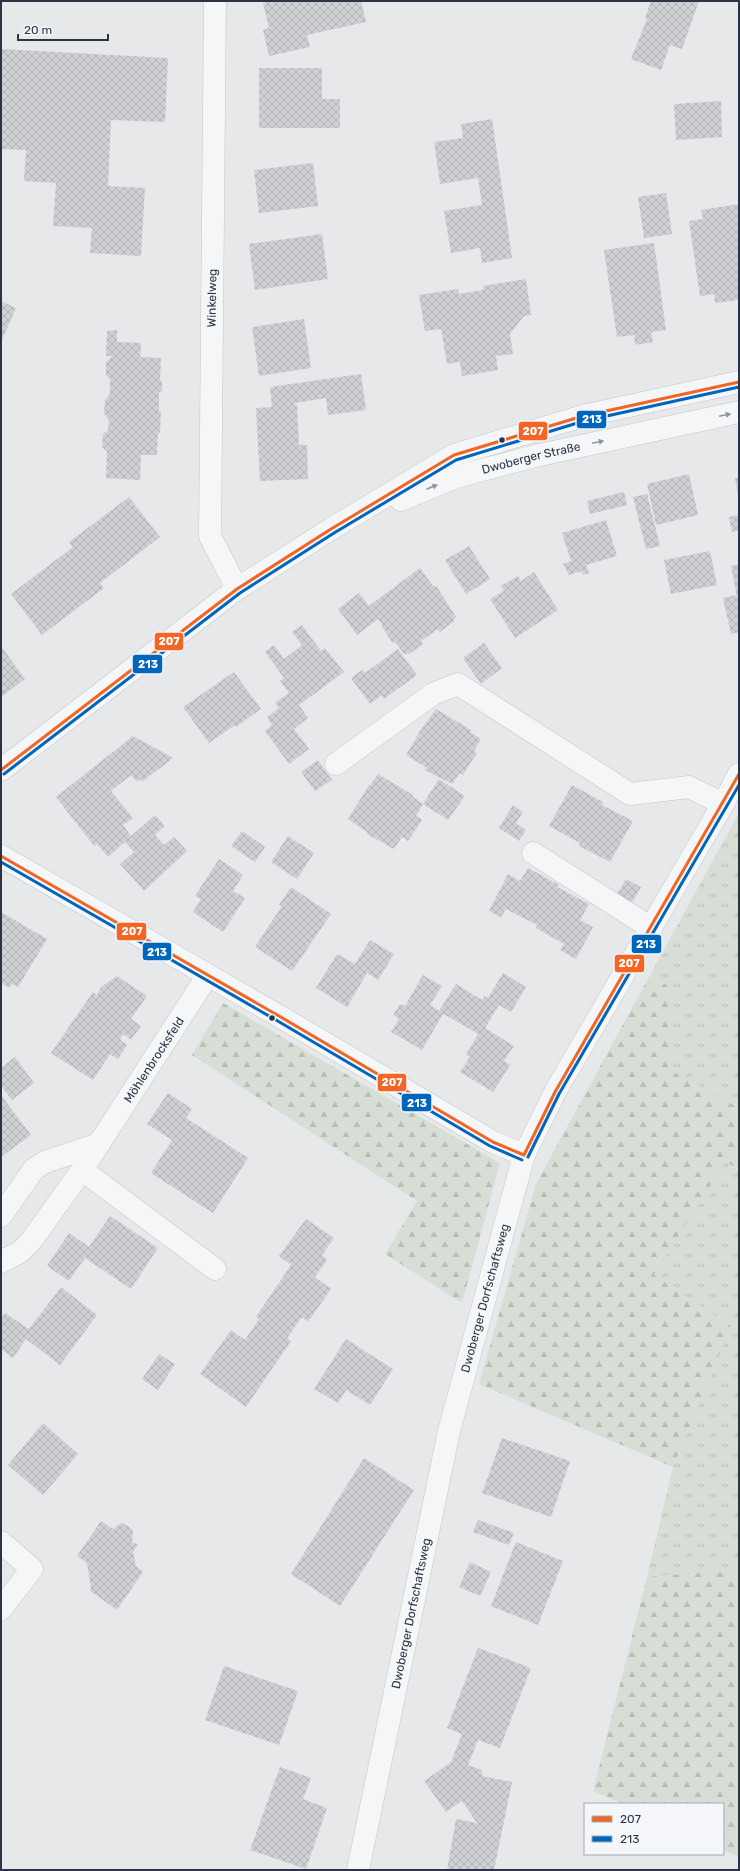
<svg xmlns="http://www.w3.org/2000/svg" width="740" height="1871" viewBox="0 0 740 1871" font-family="Rubik,sans-serif">
	<defs>
		<pattern id="grass-tufts" width="24" height="20" patternUnits="userSpaceOnUse"><rect width="24" height="20" fill="#d6ded6"/><path d="M3 7l-1-3M5 7V3M7 7l1-3M15 17l-1-3M17 17v-4M19 17l1-3" fill="none" stroke="#b8bfb9"/></pattern>
		<pattern id="forest-firs" width="22" height="20" patternUnits="userSpaceOnUse"><rect width="22" height="20" fill="#d6ded6"/><path d="M5 1l3.5 6h-7zM16 11l3.5 6h-7z" fill="#b8bfb9"/></pattern>
		<pattern id="building-cross-hatch" width="8" height="8" patternUnits="userSpaceOnUse"><rect width="8" height="8" fill="#ced0d3"/><path d="M0 0l8 8M0 8l8-8" fill="none" stroke="#b1b3b6"/></pattern>
	</defs>
	<rect width="100%" height="100%" fill="#e6e8ea"/>
	<path fill="url(#grass-tufts)" d="M 739,813 L 739,1108 L 671,1071 L 667,985 L 649,977 Z
		M 725,1162 L 739,1170 L 739,1570 L 647,1577 L 673,1467 L 731,1326 L 653,1275 Z"/>
	<path fill="url(#forest-firs)" d="M 649,977 L 667,985 L 672,1071 L 739,1108 L 739,1169 L 725,1162 L 654,1275 L 731,1326 L 673,1467 L 479,1384 L 536,1184 Z
		M 223,1003 L 500,1163 L 462,1303 L 385,1254 L 417,1201 L 192,1055 Z
		M 739,1570 L 739,1857 L 723,1850 L 723,1804 L 623,1804 L 593,1791 L 647,1577 Z"/>
	<path fill="url(#building-cross-hatch)" d="M 273,1 L 361,1 L 366,22 L 307,35 L 310,47 L 269,56 L 263,30 L 269,28 L 263,3 Z
		M 651,1 L 699,1 L 682,49 L 670,45 L 661,70 L 631,59 L 647,19 L 645,18 Z
		M 1,49 L 168,58 L 165,122 L 111,120 L 108,186 L 145,188 L 141,256 L 90,253 L 92,228 L 53,226 L 56,183 L 24,181 L 26,150 L 1,149 Z
		M 259,68 L 322,68 L 322,99 L 340,99 L 340,128 L 259,128 Z
		M 721,101 L 722,137 L 676,140 L 674,104 Z
		M 492,119 L 512,258 L 482,263 L 480,248 L 451,253 L 444,211 L 482,205 L 478,178 L 440,184 L 434,142 L 463,138 L 461,124 Z
		M 313,163 L 318,206 L 259,213 L 254,170 Z
		M 666,193 L 672,234 L 644,238 L 638,197 Z
		M 739,204 L 739,300 L 715,303 L 714,294 L 700,296 L 689,221 L 703,219 L 701,210 Z
		M 322,234 L 328,279 L 255,290 L 249,244 Z
		M 654,243 L 666,330 L 651,332 L 653,342 L 635,345 L 634,335 L 617,337 L 604,250 Z
		M 526,279 L 531,315 L 524,316 L 510,334 L 513,354 L 496,356 L 498,370 L 462,376 L 460,362 L 447,364 L 441,329 L 425,331 L 419,295 L 458,289 L 459,294 L 483,290 L 483,286 Z
		M 1,301 L 16,308 L 1,342 Z
		M 304,319 L 311,368 L 259,376 L 252,327 Z
		M 117,330 L 117,342 L 141,343 L 140,357 L 161,358 L 160,381 L 162,381 L 162,391 L 159,392 L 159,411 L 161,411 L 160,433 L 158,432 L 157,455 L 141,455 L 140,480 L 106,478 L 107,451 L 102,447 L 103,434 L 108,430 L 109,420 L 104,414 L 105,400 L 109,396 L 110,389 L 110,379 L 106,375 L 106,362 L 111,358 L 111,356 L 106,356 L 107,331 Z
		M 361,374 L 366,410 L 328,415 L 326,398 L 295,403 L 295,405 L 297,405 L 299,445 L 307,445 L 308,479 L 260,481 L 256,408 L 272,407 L 270,387 Z
		M 689,474 L 698,515 L 656,525 L 647,484 Z
		M 735,478 L 739,478 L 739,495 L 738,495 Z
		M 624,492 L 627,505 L 590,514 L 587,501 Z
		M 647,494 L 660,546 L 646,549 L 633,497 Z
		M 129,497 L 160,537 L 100,583 L 104,588 L 42,635 L 11,594 L 73,547 L 69,542 Z
		M 739,515 L 739,531 L 732,532 L 729,517 Z
		M 606,520 L 617,556 L 586,565 L 589,573 L 583,575 L 582,571 L 569,575 L 563,564 L 571,561 L 562,533 Z
		M 469,546 L 490,579 L 466,594 L 445,560 Z
		M 710,551 L 717,585 L 671,594 L 664,560 Z
		M 739,564 L 739,603 L 738,603 L 731,566 Z
		M 420,568 L 433,586 L 437,587 L 456,617 L 453,619 L 454,621 L 440,632 L 438,629 L 421,641 L 423,644 L 409,654 L 407,653 L 405,655 L 396,643 L 392,642 L 382,627 L 382,624 L 378,619 L 357,635 L 338,609 L 359,593 L 369,606 Z
		M 534,572 L 558,610 L 515,638 L 490,599 L 504,591 L 501,586 L 518,576 L 521,581 Z
		M 736,595 L 739,603 L 739,632 L 731,634 L 723,598 Z
		M 302,625 L 321,651 L 325,648 L 344,672 L 299,705 L 308,718 L 294,729 L 309,749 L 289,764 L 265,731 L 272,725 L 267,717 L 279,708 L 275,703 L 289,693 L 280,681 L 284,678 L 265,652 L 274,645 L 284,659 L 302,645 L 292,632 Z
		M 484,643 L 502,668 L 481,684 L 463,658 Z
		M 1,646 L 25,679 L 1,697 Z
		M 398,649 L 417,675 L 384,699 L 382,695 L 370,704 L 351,678 L 362,670 L 365,673 Z
		M 234,672 L 261,709 L 236,727 L 235,725 L 209,743 L 183,707 Z
		M 436,709 L 471,730 L 470,732 L 481,739 L 474,751 L 477,753 L 463,775 L 460,773 L 452,784 L 425,770 L 427,768 L 406,755 L 420,731 Z
		M 133,736 L 173,758 L 142,782 L 141,779 L 137,782 L 131,775 L 111,791 L 133,818 L 123,825 L 131,836 L 155,815 L 165,826 L 155,835 L 164,845 L 174,837 L 187,851 L 144,891 L 120,864 L 134,852 L 125,842 L 108,857 L 97,844 L 94,846 L 56,797 Z
		M 318,760 L 332,780 L 315,791 L 301,772 Z
		M 378,774 L 413,795 L 412,796 L 423,804 L 439,779 L 465,796 L 448,820 L 423,804 L 416,816 L 422,820 L 408,841 L 402,837 L 394,849 L 367,834 L 368,833 L 348,819 L 369,785 L 370,786 Z
		M 572,785 L 603,802 L 602,805 L 633,821 L 610,862 L 579,846 L 580,843 L 549,826 Z
		M 513,805 L 523,812 L 516,823 L 526,830 L 519,841 L 499,828 Z
		M 242,831 L 265,847 L 255,862 L 231,846 Z
		M 288,836 L 314,853 L 297,879 L 271,862 Z
		M 219,859 L 243,875 L 233,891 L 245,898 L 223,932 L 193,912 L 201,899 L 195,896 Z
		M 528,868 L 559,885 L 557,887 L 589,904 L 580,920 L 593,927 L 576,959 L 560,950 L 564,944 L 536,928 L 537,925 L 506,909 L 501,917 L 489,911 L 508,874 L 520,881 Z
		M 626,879 L 641,887 L 632,903 L 617,894 Z
		M 291,887 L 331,914 L 292,971 L 255,947 L 282,906 L 279,905 Z
		M 1,912 L 47,939 L 18,987 L 12,984 L 9,988 L 1,983 Z
		M 370,940 L 394,954 L 378,980 L 367,973 L 347,1007 L 316,988 L 337,954 L 355,964 Z
		M 503,973 L 526,987 L 511,1012 L 499,1005 L 485,1028 L 514,1046 L 504,1061 L 510,1065 L 493,1092 L 460,1072 L 470,1057 L 466,1055 L 478,1034 L 451,1018 L 443,1014 L 422,1050 L 391,1032 L 399,1019 L 393,1015 L 400,1004 L 405,1006 L 423,975 L 442,986 L 430,1005 L 439,1011 L 456,984 L 482,1000 L 484,996 L 488,998 Z
		M 117,976 L 147,996 L 131,1019 L 141,1026 L 131,1040 L 123,1034 L 120,1040 L 127,1045 L 118,1059 L 110,1054 L 93,1080 L 51,1053 L 93,992 L 97,995 L 101,987 Z
		M 15,1057 L 34,1083 L 12,1100 L 1,1086 L 1,1068 Z
		M 168,1093 L 192,1109 L 186,1118 L 248,1158 L 213,1213 L 151,1173 L 172,1140 L 147,1124 Z
		M 1,1095 L 31,1135 L 1,1157 Z
		M 110,1216 L 158,1248 L 131,1289 L 85,1258 L 69,1281 L 47,1266 L 69,1233 L 89,1247 Z
		M 306,1219 L 334,1238 L 322,1255 L 327,1260 L 315,1277 L 331,1289 L 308,1322 L 302,1317 L 287,1338 L 291,1341 L 246,1407 L 200,1374 L 231,1330 L 245,1340 L 259,1319 L 256,1317 L 291,1265 L 279,1256 Z
		M 61,1287 L 97,1315 L 60,1365 L 26,1339 L 13,1358 L 1,1349 L 1,1319 L 5,1313 L 29,1329 Z
		M 346,1339 L 393,1369 L 370,1405 L 346,1390 L 338,1403 L 314,1389 Z
		M 159,1354 L 175,1364 L 158,1390 L 142,1379 Z
		M 43,1423 L 78,1454 L 43,1495 L 8,1465 Z
		M 502,1438 L 570,1461 L 551,1517 L 482,1493 Z
		M 364,1458 L 414,1490 L 340,1606 L 291,1574 Z
		M 478,1520 L 514,1533 L 509,1545 L 473,1532 Z
		M 101,1521 L 113,1529 L 121,1523 L 128,1526 L 133,1531 L 132,1542 L 138,1545 L 133,1552 L 136,1566 L 143,1572 L 117,1610 L 90,1591 L 91,1589 L 87,1563 L 77,1556 Z
		M 516,1542 L 563,1561 L 538,1625 L 491,1606 Z
		M 470,1562 L 491,1572 L 480,1596 L 459,1587 Z
		M 478,1648 L 531,1668 L 500,1748 L 478,1740 L 468,1765 L 482,1770 L 482,1776 L 512,1782 L 494,1870 L 447,1870 L 456,1819 L 477,1823 L 462,1801 L 446,1812 L 424,1781 L 451,1762 L 462,1734 L 447,1728 Z
		M 224,1666 L 298,1691 L 279,1745 L 205,1720 Z
		M 280,1767 L 311,1778 L 303,1799 L 327,1808 L 306,1869 L 250,1850 Z"/>
	<g fill="none" stroke-linecap="round" stroke-linejoin="round">
		<defs>
			<g id="minor">
				<path d="M 215,1 L 210,536 L 237,589"/>
				<path id="s1" d="M 401,500 L 456,477 L 535,456 L 739,412"/>
				<path d="M 336,764 L 433,694 L 458,684 L 630,794 L 689,787 L 723,804"/>
				<path d="M 1,770 L 237,589 L 331,529 L 454,455 L 583,416 L 739,382"/>
				<path d="M 533,853 L 651,928"/>
				<path d="M 1,856 L 279,1016 L 493,1142 L 524,1155"/>
				<path d="M 208,975 L 82,1170 L 215,1269"/>
				<path d="M 1,1216 L 34,1169 L 45,1162 L 99,1144"/>
				<path d="M 1,1262 L 20,1252 L 31,1241 L 82,1170"/>
				<path d="M 1,1542 L 32,1569 L 1,1609"/>
				<path id="s2" d="M 358,1870 L 449,1431 L 524,1155 L 555,1092 L 723,804 L 739,774"/>
			</g>
		</defs>
		<use href="#minor" stroke="#c4c6c8" stroke-width="23"/>
		<use href="#minor" stroke="#f5f6f7" stroke-width="22"/>
		<defs>
			<path id="bus-1" d="M 1,770 L 237,589 L 331,529 L 454,455 L 583,416 L 739,382
				M 1,856 L 279,1016 L 493,1142 L 524,1155
				M 524,1155 L 555,1092 L 739,774"/>
			<path id="bus-2" d="M 4,774 L 240,593 L 334,533 L 456,460 L 584,421 L 739,387
				M 1,862 L 276,1020 L 490,1146 L 522,1160
				M 528,1157 L 559,1094 L 739,785"/>
		</defs>
		<use href="#bus-1" stroke="#f4f6f9" stroke-width="6"/>
		<use href="#bus-2" stroke="#f4f6f9" stroke-width="6"/>
		<use href="#bus-1" stroke="#f26522" stroke-width="3"/>
		<use href="#bus-2" stroke="#0065bd" stroke-width="3"/>
	</g>
	<defs><path id="oneway-solid" d="M-6-.8H1V-3.2L6.5 0L1 3.2V.8H-6Z"/></defs>
	<g fill="#90959e">
		<use href="#oneway-solid" transform="translate(725 415) rotate(-12)"/>
		<use href="#oneway-solid" transform="translate(598 442) rotate(-12)"/>
		<use href="#oneway-solid" transform="translate(432 487) rotate(-23)"/>
	</g>
	<g fill="#2b3445" stroke="#f4f6f9" stroke-width="1.5">
		<circle cx="502" cy="440" r="3.5"/>
		<circle cx="272" cy="1018" r="3.5"/>
	</g>
	<g text-anchor="middle" dominant-baseline="central" stroke-width="3" stroke-linejoin="round" paint-order="stroke">
		<g font-size="12" fill="#2b3445" stroke="#f4f6f9">
			<text transform="translate(212 298) rotate(-89)">Winkelweg</text>
			<text stroke="none"><textPath href="#s1" startOffset="137">Dwoberger Straße</textPath></text>
			<text transform="translate(154 1060) rotate(-57)">Möhlenbrocksfeld</text>
			<text stroke="none"><textPath href="#s2" startOffset="586">Dwoberger Dorfschaftsweg</textPath></text>
			<text stroke="none"><textPath href="#s2" startOffset="262">Dwoberger Dorfschaftsweg</textPath></text>
		</g>
	</g>
	<g stroke="#f4f6f9" stroke-width="1.5">
		<rect x="576" y="410" width="31" height="19" rx="4" fill="#0065bd"/>
		<rect x="518" y="421" width="30" height="20" rx="4" fill="#f26522"/>
		<rect x="154" y="632" width="30" height="19" rx="4" fill="#f26522"/>
		<rect x="132" y="654" width="31" height="20" rx="4" fill="#0065bd"/>
		<rect x="116" y="922" width="31" height="19" rx="4" fill="#f26522"/>
		<rect x="631" y="934" width="31" height="20" rx="4" fill="#0065bd"/>
		<rect x="142" y="942" width="30" height="19" rx="4" fill="#0065bd"/>
		<rect x="614" y="954" width="31" height="19" rx="4" fill="#f26522"/>
		<rect x="377" y="1073" width="30" height="19" rx="4" fill="#f26522"/>
		<rect x="401" y="1093" width="31" height="19" rx="4" fill="#0065bd"/>
	</g>
	<g font-size="11" text-anchor="middle" font-weight="bold" fill="#fff">
		<text x="592" y="423">213</text>
		<text x="533" y="435">207</text>
		<text x="169" y="645">207</text>
		<text x="148" y="668">213</text>
		<text x="132" y="935">207</text>
		<text x="646" y="948">213</text>
		<text x="157" y="956">213</text>
		<text x="629" y="967">207</text>
		<text x="392" y="1086">207</text>
		<text x="417" y="1107">213</text>
	</g>
	<rect width="740" height="1871" fill="none" stroke="#2b3445" stroke-width="4"/>
	<rect x="584" y="1803" width="140" height="52" fill="#f4f6f9" stroke="#a4a8b1"/>
	<rect x="592" y="1816" width="20" height="6" fill="#f26522" stroke="#a4a8b1"/>
	<text x="620" y="1823" font-size="12" fill="#2b3445">207</text>
	<rect x="592" y="1836" width="20" height="6" fill="#0065bd" stroke="#a4a8b1"/>
	<text x="620" y="1843" font-size="12" fill="#2b3445">213</text>
	<path d="M18 34v6h90v-6" fill="none" stroke="#2b3445" stroke-width="2"/>
	<text x="24" y="34" font-size="12" fill="#2b3445" stroke="#f4f6f9" stroke-width="3" paint-order="stroke">20 m</text>
</svg>
